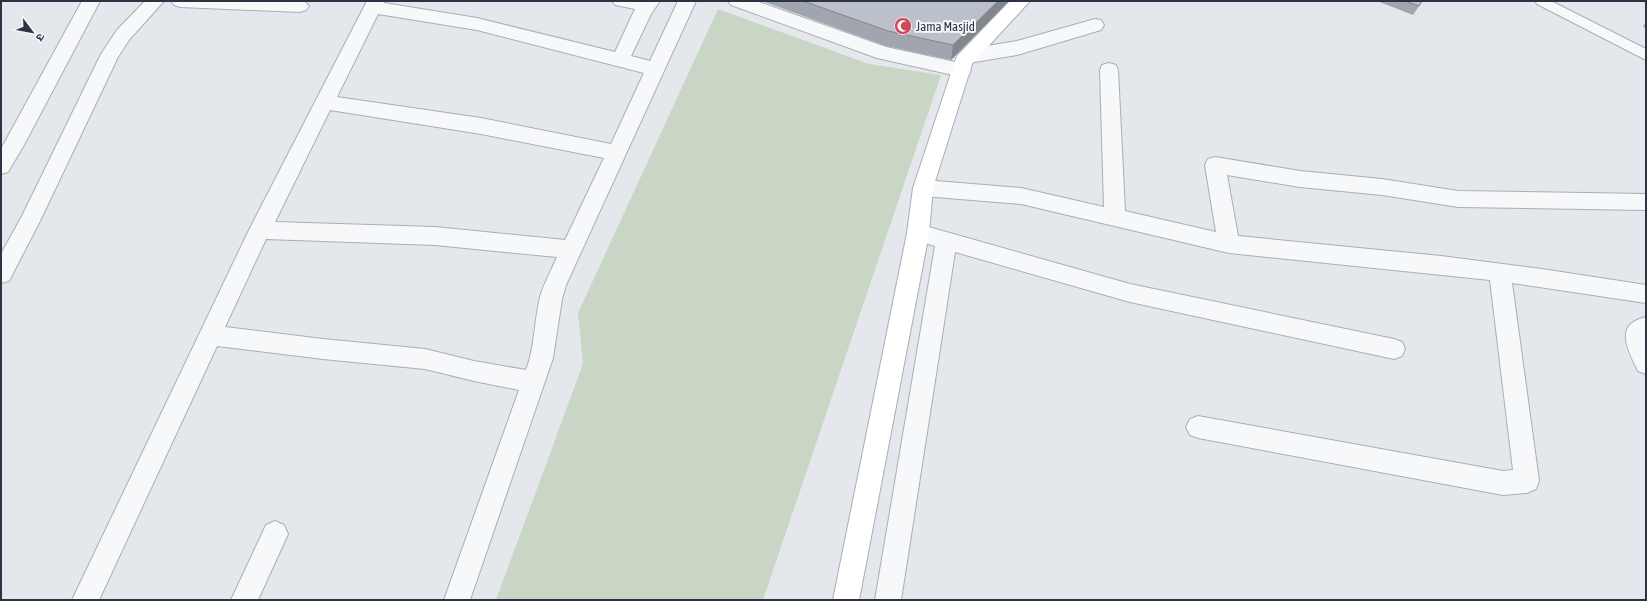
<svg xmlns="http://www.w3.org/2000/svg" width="1647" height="601" viewBox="0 0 1647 601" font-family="'Asap Condensed','Noto Sans Devanagari',sans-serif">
	<rect width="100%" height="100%" fill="#e4e7ec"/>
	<path fill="#c9d6c5" d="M 718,9 L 869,64 L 941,75 L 763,600 L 496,600 L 583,364 L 578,313 Z"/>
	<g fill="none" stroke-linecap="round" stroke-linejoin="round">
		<defs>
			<path id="service" d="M 1535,1 L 1551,1 L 1646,49 L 1646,60 L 1537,4 Z"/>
			<path id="minor" d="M 82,1 L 100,1 L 24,145 L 8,172 L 1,174 L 1,149 Z
				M 145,1 L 164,1 L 129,40 L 118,57 L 40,221 L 9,281 L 1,283 L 1,254 L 22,216 L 101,54 L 117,30 Z
				M 171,1 L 304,1 L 309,6 L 306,10 L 300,12 L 180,7 L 174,5 Z
				M 367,1 L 385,1 L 384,3 L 477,18 L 615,52 L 635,9 L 615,5 L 612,1 L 660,1 L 651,14 L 631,56 L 650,61 L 678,1 L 696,1 L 566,285 L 562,299 L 553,358 L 470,600 L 444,600 L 519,390 L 474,381 L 425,369 L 323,359 L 217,346 L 99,600 L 72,600 L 249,230 ZM 378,14 L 477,30 L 644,73 L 611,144 L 481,118 L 337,97 ZM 330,110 L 481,134 L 604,158 L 565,240 L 435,227 L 275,222 ZM 266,239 L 435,245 L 557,257 C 551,271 544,283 540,297 C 534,321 535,347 526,370 L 474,361 L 425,349 L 323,339 L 225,327 Z
				M 728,1 L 756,1 L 886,47 L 969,65 L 971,70 L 969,75 L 962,77 L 877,58 L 731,5 Z
				M 1095,19 L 1101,20 L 1104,25 L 1101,30 L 1017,55 L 969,63 L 962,61 L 960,56 L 962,51 L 969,49 L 1017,41 Z
				M 1109,63 L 1116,65 L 1118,70 L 1125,211 L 1216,232 L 1205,165 L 1208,159 L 1215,157 L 1300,171 L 1382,179 L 1458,191 L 1646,194 L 1646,210 L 1458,207 L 1382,195 L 1300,187 L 1227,175 L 1238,236 L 1441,256 L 1542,269 L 1646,285 L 1646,303 L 1512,283 L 1539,481 L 1536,489 L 1527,493 L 1503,495 L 1198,438 L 1190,435 L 1186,427 L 1190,419 L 1198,416 L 1503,471 L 1513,470 L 1490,280 L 1229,253 L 1021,204 L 923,196 L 916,194 L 913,188 L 916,182 L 923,180 L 1021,188 L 1104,207 L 1100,70 L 1102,65 Z
				M 918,224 L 1130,284 L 1394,339 L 1402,342 L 1405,349 L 1402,356 L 1394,359 L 1130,302 L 955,252 L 901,600 L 875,600 L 935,246 L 911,239 L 907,233 L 911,227 Z
				M 1646,317 L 1646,374 L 1638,371 C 1628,350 1613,324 1646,317 Z
				M 275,521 L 284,525 L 288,534 L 258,600 L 231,600 L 266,525 Z"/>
			<path id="secondary" d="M 1010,1 L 1030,1 L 972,64 L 933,188 L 929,233 L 859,600 L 833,600 L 907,233 L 913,188 L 955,61 L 957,56 Z"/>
		</defs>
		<use href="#service" stroke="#a9aeb7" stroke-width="2"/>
		<use href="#minor" stroke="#a9aeb7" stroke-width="2"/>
		<use href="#secondary" stroke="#a9aeb7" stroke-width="2"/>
		<use href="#service" fill="#f7f8fa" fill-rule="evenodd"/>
		<use href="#minor" fill="#f7f8fa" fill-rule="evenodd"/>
		<use href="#secondary" fill="#fff" fill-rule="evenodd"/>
	</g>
	<path fill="#a1a5ae" d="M 762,1 L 1009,1 L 951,60 L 886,46 Z
		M 1377,1 L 1422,1 L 1419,6 L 1413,15 Z
		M 1641,1 L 1646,1 L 1646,3 Z
		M 1646,21 L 1646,28 L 1643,27 Z"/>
	<path fill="#83868d" d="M 998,1 L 1009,1 L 951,60 L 953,45 Z"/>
	<path fill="#bbc0ca" stroke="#83868d" d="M 803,1 L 998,1 L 953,45 L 888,31 Z
		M 1405,1 L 1422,1 L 1419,6 Z"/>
	<defs>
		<symbol id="mosque-disc" viewBox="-11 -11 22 22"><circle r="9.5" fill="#d1495b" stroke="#f4f6f9"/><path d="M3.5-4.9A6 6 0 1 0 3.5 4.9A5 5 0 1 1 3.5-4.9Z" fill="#fff"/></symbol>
	</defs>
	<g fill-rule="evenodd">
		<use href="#mosque-disc" x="893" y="16" width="20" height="20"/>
	</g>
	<g text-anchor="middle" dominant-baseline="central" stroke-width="4" stroke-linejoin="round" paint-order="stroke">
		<g font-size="13" fill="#2b3445" stroke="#f4f6f9" text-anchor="start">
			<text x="916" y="26">Jama Masjid</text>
		</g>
	</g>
	<rect width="1647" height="601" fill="none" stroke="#2b3445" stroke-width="4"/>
	<g transform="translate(32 32) rotate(122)" stroke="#f4f6f9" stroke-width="3" paint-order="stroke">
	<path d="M0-3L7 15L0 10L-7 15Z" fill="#2b3445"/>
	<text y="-6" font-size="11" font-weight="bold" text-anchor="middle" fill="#2b3445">उ</text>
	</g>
</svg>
